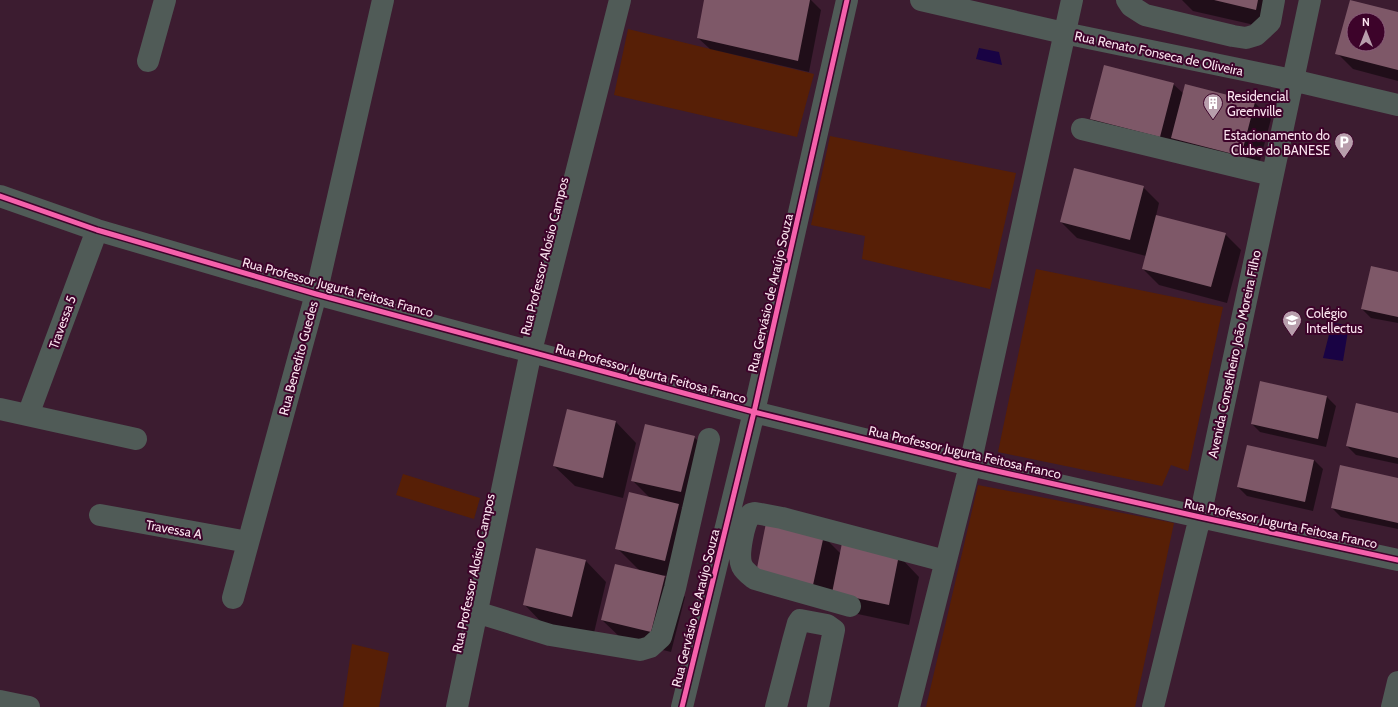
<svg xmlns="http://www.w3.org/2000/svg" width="1398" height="707" viewBox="0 0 1398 707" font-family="Cabin,sans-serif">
	<rect width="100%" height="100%" fill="#3c1c30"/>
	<path fill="#571f06" d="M 628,29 L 814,74 L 797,137 L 614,95 Z
		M 830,136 L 1016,173 L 990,289 L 862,259 L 865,236 L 811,225 Z
		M 1036,269 L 1223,307 L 1188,471 L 1171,465 L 1162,486 L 998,452 Z
		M 403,474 L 480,498 L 474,519 L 396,495 Z
		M 978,485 L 1174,523 L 1135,707 L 926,707 Z
		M 352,644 L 389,653 L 379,707 L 343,707 Z"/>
	<path fill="#190344" d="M 979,48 L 999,52 L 1002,65 L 976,59 Z
		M 1332,323 L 1349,325 L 1343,361 L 1323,358 Z"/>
	<path fill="#0007" fill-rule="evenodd" d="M 705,0 L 811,0 L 821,10 L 809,72 L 710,49 L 698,38 Z
		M 1182,0 L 1283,0 L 1276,30 L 1193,11 Z
		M 1350,1 L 1398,13 L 1398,81 L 1353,69 L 1337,53 ZM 1354,20 L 1378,20 L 1378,44 L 1354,44 Z
		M 1173,84 L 1184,94 L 1255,103 L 1271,119 L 1257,172 L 1107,134 L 1091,118 Z
		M 1143,187 L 1159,203 L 1156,216 L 1225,234 L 1241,250 L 1227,303 L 1159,285 L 1143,269 L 1146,256 L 1077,238 L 1061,222 Z
		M 1398,273 L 1398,323 L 1371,318 L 1362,309 Z
		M 1261,382 L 1327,397 L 1336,406 L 1326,447 L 1260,432 L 1252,424 Z
		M 567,411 L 616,422 L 636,443 L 623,498 L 575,486 L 554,466 Z
		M 1398,414 L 1398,464 L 1356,455 L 1347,446 Z
		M 694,437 L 715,457 L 701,512 L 681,507 L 699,526 L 686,581 L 663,575 L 685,597 L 671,652 L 623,640 L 602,620 L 639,570 L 617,548 L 650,498 L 632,480 Z
		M 1314,460 L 1323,469 L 1313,511 L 1247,496 L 1238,487 Z
		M 1398,479 L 1398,529 L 1341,517 L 1332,508 Z
		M 823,536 L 841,554 L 899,556 L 919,577 L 909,625 L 853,613 L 777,593 Z
		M 586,561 L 606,582 L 593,637 L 544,625 L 524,604 Z"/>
	<path fill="#7e5868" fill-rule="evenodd" d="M 704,0 L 810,0 L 798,61 L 697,38 Z
		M 1214,0 L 1258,0 L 1256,10 Z
		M 1350,0 L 1398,12 L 1398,70 L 1335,54 ZM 1354,20 L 1378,20 L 1378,44 L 1354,44 Z
		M 1104,65 L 1174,83 L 1160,137 L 1090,119 Z
		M 1185,84 L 1255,102 L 1241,156 L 1171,138 Z
		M 1074,168 L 1144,186 L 1130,240 L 1060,222 Z
		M 1156,215 L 1226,233 L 1211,287 L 1142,269 Z
		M 1371,266 L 1398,272 L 1398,317 L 1361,309 Z
		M 1260,381 L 1327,396 L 1318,439 L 1251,424 Z
		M 1356,403 L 1398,413 L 1398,458 L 1346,446 Z
		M 567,409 L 616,421 L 603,478 L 553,466 Z
		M 645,424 L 695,436 L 681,492 L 631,481 Z
		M 1247,445 L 1314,460 L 1305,502 L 1237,487 Z
		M 1340,465 L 1398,478 L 1398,523 L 1331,508 Z
		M 629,492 L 679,504 L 665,561 L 615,549 Z
		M 766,523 L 824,535 L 813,585 L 756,573 Z
		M 842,543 L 899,555 L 889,605 L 832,593 Z
		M 536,548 L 586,560 L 572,617 L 523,605 Z
		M 615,564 L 665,576 L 651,632 L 601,620 Z"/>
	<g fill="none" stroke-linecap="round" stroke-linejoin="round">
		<path stroke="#505b57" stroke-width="22" d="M 921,0 L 1064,33 L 1292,80 L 1398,105
			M 1127,0 L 1131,6 L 1145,15 L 1233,36 L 1246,38 L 1256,35 L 1270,22 L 1274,0
			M 148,61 L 165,0
			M 1082,129 L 1272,175
			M 0,196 L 97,230 L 316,294 L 754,412 L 970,465 L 1200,517 L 1398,560
			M 0,409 L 136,439
			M 28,415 L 97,230
			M 100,515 L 248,542
			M 233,598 L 316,294 L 383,0
			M 850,606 L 755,579 C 750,575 745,572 742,566 C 737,555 744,522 751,514 L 755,513 L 782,518 L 945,561
			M 476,612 L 550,635 L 640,650 L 650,647 L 661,637 L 675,588 L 709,439
			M 0,701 L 29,707
			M 457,707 L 531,351 L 620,0
			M 682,707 L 754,412 L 847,0
			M 776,707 L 793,641 L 798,623 L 800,620 L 827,625 L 834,630 L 818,707
			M 909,707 L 970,465 L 1072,0
			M 1153,707 L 1200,517 L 1310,0
			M 1392,707 L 1398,682"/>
		<defs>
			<path id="cycleway" d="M 0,196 L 97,230 L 316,294 L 754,412 L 970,465 L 1200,517 L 1398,560
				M 682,707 L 754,412 L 847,0"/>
		</defs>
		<use href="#cycleway" stroke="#3d032a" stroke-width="8"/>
		<use href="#cycleway" stroke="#f560ab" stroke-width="5"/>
	</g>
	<defs>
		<symbol id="building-pin" viewBox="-11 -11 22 30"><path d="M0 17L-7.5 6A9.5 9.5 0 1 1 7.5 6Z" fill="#b89eac" stroke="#3d032a"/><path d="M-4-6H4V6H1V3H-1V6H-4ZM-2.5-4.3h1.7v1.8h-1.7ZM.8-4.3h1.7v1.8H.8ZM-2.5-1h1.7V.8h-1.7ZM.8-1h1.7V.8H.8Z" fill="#fff"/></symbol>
		<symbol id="parking-pin" viewBox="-11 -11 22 30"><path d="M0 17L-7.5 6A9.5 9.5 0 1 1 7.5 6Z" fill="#b89eac" stroke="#3d032a"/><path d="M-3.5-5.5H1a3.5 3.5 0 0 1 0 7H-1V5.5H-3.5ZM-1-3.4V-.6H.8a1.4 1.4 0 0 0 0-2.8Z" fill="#fff"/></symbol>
		<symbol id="school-pin" viewBox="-11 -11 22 30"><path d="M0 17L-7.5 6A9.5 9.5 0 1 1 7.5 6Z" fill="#b89eac" stroke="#3d032a"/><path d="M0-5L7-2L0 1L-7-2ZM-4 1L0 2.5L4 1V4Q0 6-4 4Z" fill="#fff"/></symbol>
	</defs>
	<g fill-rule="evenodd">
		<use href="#building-pin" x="1202" y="92" width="22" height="30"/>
		<use href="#parking-pin" x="1333" y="131" width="22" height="30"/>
		<use href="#school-pin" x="1281" y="309" width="22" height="30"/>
	</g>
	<g text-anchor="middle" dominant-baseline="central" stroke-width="4" stroke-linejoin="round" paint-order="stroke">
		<g font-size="13" fill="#fbe4ef" stroke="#3d032a">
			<text transform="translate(1159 53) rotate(12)">Rua Renato Fonseca de Oliveira</text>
			<text transform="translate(544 256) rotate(-76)">Rua Professor Aloísio Campos</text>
			<text transform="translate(338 287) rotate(15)">Rua Professor Jugurta Feitosa Franco</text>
			<text transform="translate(770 293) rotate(-77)">Rua Gervásio de Araújo Souza</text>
			<text transform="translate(62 322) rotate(-70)">Travessa 5</text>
			<text transform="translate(1234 354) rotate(-78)">Avenida Conselheiro João Moreira Filho</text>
			<text transform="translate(298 358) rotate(-75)">Rua Benedito Guedes</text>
			<text transform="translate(651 373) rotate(15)">Rua Professor Jugurta Feitosa Franco</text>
			<text transform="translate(965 452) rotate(13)">Rua Professor Jugurta Feitosa Franco</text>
			<text transform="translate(1281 523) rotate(12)">Rua Professor Jugurta Feitosa Franco</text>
			<text transform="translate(174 529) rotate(10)">Travessa A</text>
			<text transform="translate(473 573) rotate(-78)">Rua Professor Aloísio Campos</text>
			<text transform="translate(695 608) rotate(-76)">Rua Gervásio de Araújo Souza</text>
		</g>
		<g font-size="13" fill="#fbe4ef" stroke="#3d032a" text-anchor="start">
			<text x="1227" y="96">Residencial<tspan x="1227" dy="15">Greenville</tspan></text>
			<text x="1330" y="135" text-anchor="end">Estacionamento do<tspan x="1330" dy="15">Clube do BANESE</tspan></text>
			<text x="1306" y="313">Colégio<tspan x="1306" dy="15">Intellectus</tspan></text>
		</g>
	</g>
	<g transform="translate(1366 32)"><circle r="19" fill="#3d032a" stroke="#895d79"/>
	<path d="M0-3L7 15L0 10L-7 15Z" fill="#b89eac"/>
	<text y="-6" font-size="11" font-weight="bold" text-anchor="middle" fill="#fbe4ef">N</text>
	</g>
</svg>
